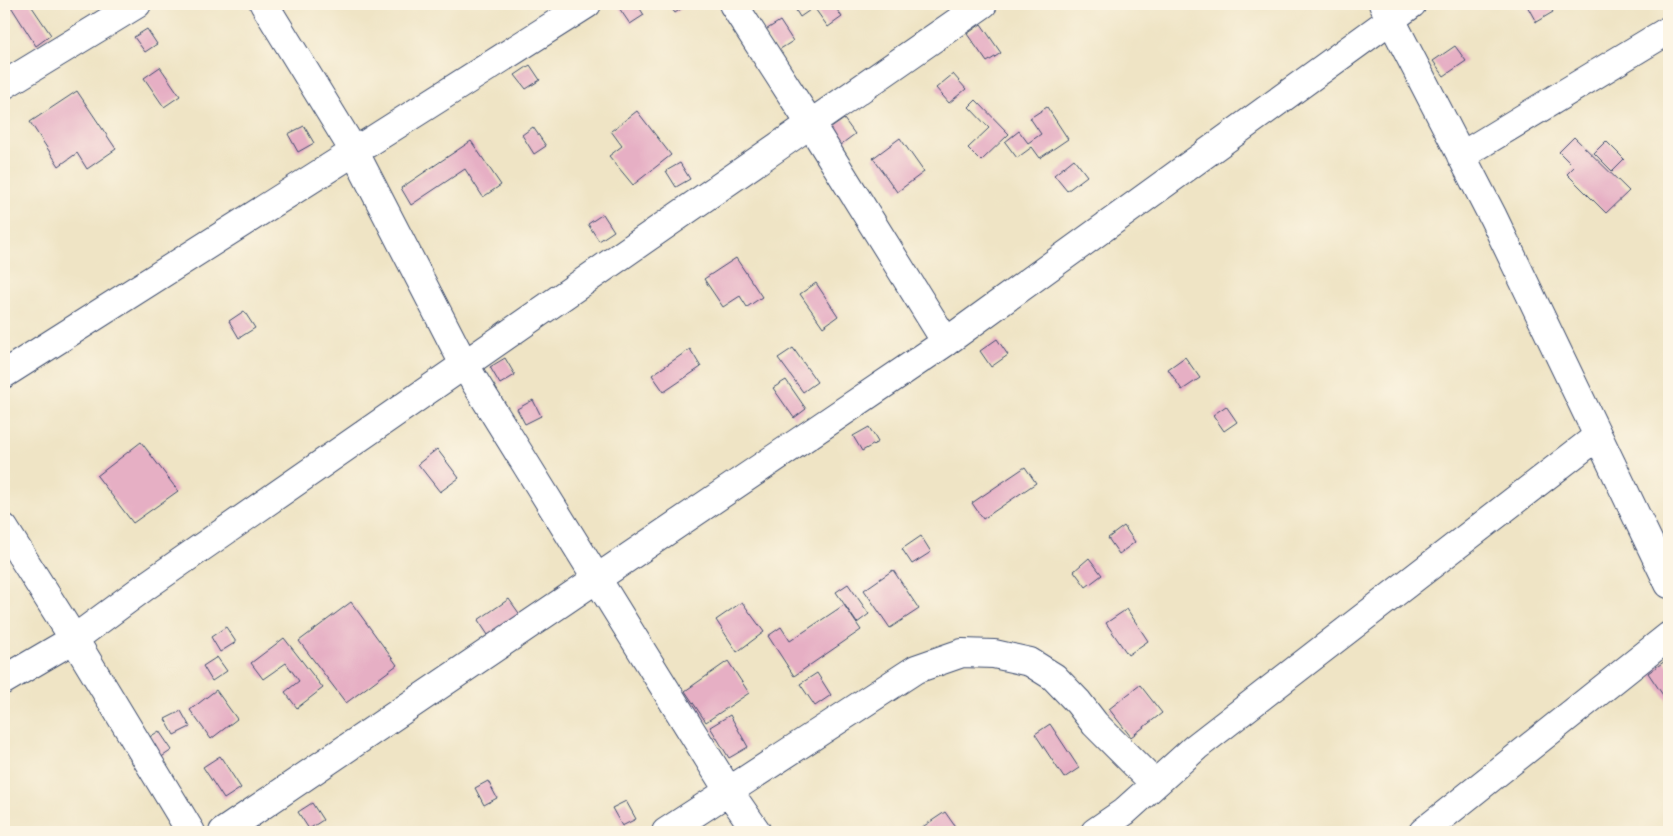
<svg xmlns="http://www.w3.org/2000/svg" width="1673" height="836" viewBox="0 0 1673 836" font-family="Dekko,sans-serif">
	<rect width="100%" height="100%" fill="#fcf5e5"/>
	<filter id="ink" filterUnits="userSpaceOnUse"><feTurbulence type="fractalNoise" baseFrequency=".02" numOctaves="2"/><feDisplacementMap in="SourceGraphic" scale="10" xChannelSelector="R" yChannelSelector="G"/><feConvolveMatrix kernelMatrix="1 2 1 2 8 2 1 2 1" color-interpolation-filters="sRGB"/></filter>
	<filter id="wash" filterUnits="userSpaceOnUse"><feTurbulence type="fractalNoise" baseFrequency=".0096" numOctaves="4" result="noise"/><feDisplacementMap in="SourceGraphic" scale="20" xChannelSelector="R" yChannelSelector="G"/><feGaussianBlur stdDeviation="1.12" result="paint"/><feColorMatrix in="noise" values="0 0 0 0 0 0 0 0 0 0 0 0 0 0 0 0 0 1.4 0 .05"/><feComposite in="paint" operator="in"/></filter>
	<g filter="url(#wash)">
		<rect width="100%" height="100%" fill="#efe4c5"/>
		<g id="blocks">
			<path fill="#e6afc4" d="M 11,4 L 30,4 L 51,35 L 36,46 L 10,5 Z
				M 620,4 L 637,4 L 644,15 L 630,24 L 617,5 Z
				M 668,4 L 688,4 L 675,13 Z
				M 792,4 L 810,4 L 813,8 L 800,17 Z
				M 816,4 L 833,4 L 842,17 L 828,27 L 813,6 Z
				M 1526,4 L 1548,4 L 1553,12 L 1536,22 Z
				M 780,21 L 793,41 L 777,51 L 764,31 Z
				M 981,24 L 1001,53 L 987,62 L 967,34 Z
				M 147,29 L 157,44 L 145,52 L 134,37 Z
				M 1455,46 L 1466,61 L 1444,76 L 1433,61 Z
				M 530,65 L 540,80 L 526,89 L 515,75 Z
				M 160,67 L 180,96 L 164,107 L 144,78 Z
				M 953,74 L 966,89 L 949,103 L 936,88 Z
				M 77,91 L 116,149 L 87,169 L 77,153 L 59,166 L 30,122 Z
				M 976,100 L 1009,134 L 981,161 L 968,148 L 989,128 L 969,107 Z
				M 1047,107 L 1068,139 L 1040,158 L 1032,147 L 1017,158 L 1005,142 L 1019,131 L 1028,143 L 1041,134 L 1030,118 Z
				M 637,111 L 671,155 L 633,185 L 609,156 L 622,146 L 611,131 Z
				M 844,119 L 855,134 L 836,148 L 824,133 Z
				M 304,126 L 314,143 L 298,152 L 288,134 Z
				M 533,127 L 546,146 L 534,154 L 522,135 Z
				M 1574,137 L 1629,191 L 1606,213 L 1567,174 L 1574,167 L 1559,152 Z
				M 900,138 L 924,172 L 897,192 L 873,158 Z
				M 471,141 L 501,185 L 483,197 L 465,169 L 411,205 L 401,188 Z
				M 1606,141 L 1624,159 L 1612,171 L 1594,153 Z
				M 1074,159 L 1087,176 L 1067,191 L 1054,175 Z
				M 680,163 L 690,179 L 676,187 L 666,171 Z
				M 603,214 L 614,231 L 599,241 L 588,224 Z
				M 736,258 L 762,297 L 747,307 L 740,296 L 723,307 L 704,279 Z
				M 816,283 L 838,316 L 823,327 L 800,294 Z
				M 244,311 L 255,328 L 239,338 L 229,321 Z
				M 997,339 L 1008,355 L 991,367 L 980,351 Z
				M 793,348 L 817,382 L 803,392 L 778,358 Z
				M 690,349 L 701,367 L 664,392 L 652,375 Z
				M 1185,357 L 1200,378 L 1182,390 L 1168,369 Z
				M 505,358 L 515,375 L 500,384 L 490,367 Z
				M 786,380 L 806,409 L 794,418 L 773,388 Z
				M 533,400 L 541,416 L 525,424 L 517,409 Z
				M 1226,406 L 1237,422 L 1224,431 L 1213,415 Z
				M 869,427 L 878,442 L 862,451 L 853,436 Z
				M 141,442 L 178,491 L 133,523 L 97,476 Z
				M 437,449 L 459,478 L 440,492 L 418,464 Z
				M 1025,467 L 1036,483 L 983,519 L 972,503 Z
				M 1124,526 L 1135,542 L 1119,554 L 1108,538 Z
				M 921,536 L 931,552 L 912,564 L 902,549 Z
				M 1089,558 L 1102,575 L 1086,587 L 1074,571 Z
				M 893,570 L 919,609 L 890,628 L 864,590 Z
				M 848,584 L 869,614 L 857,623 L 836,592 Z
				M 509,599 L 521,616 L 490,638 L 478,620 Z
				M 351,602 L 397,665 L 346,703 L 299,641 Z
				M 742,602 L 764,632 L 737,652 L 716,620 Z
				M 844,605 L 861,630 L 794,676 L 768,636 L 781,627 L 790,641 Z
				M 1127,609 L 1148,641 L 1128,655 L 1106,623 Z
				M 226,627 L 236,642 L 220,652 L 211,637 Z
				M 284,638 L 323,688 L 297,708 L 285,692 L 299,681 L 286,663 L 263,679 L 251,663 Z
				M 217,657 L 227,671 L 212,681 L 203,666 Z
				M 728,661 L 749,693 L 706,722 L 685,691 Z
				M 1665,661 L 1669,667 L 1669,704 L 1648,673 Z
				M 817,673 L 831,695 L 815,706 L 800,684 Z
				M 1140,685 L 1162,713 L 1131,737 L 1109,709 Z
				M 216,690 L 237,719 L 211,739 L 190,710 Z
				M 181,711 L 190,727 L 174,735 L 165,719 Z
				M 730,715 L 748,747 L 729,758 L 710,727 Z
				M 1050,724 L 1079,768 L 1064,778 L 1035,734 Z
				M 159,731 L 172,750 L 157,760 L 145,740 Z
				M 220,756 L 241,788 L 224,799 L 203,767 Z
				M 488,781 L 497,798 L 484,805 L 475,788 Z
				M 626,801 L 636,819 L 622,826 L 612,808 Z
				M 312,803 L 323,820 L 309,829 L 298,812 Z
				M 945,812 L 959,832 L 915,832 Z"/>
		</g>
	</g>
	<g filter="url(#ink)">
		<use href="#blocks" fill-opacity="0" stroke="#3b4a6d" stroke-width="1"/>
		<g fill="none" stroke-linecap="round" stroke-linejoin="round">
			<defs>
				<path id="minor" d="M 264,4 L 354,151 L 465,366 L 728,790 L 757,832
					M 733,4 L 811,125 L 946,342
					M 1383,4 L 1493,217 L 1669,584
					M 4,85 L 137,4
					M 1461,156 L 1669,30
					M 4,374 L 587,4
					M 4,528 L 74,639 L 191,832
					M 4,680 L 74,639 L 146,586 L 983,4
					M 223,832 L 946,342 L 1412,4
					M 666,832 L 916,669 L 962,653 L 994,654 L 1030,662 L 1054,677 L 1078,702 L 1095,724 L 1155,784
					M 1095,832 L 1124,812 L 1196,747 L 1598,436
					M 1423,832 L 1669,636"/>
			</defs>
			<use href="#minor" stroke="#3b4a6d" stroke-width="30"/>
			<use href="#minor" stroke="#fff" stroke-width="28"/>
		</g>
	</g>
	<rect width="1673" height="836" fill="none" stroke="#fcf5e5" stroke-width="20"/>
</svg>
